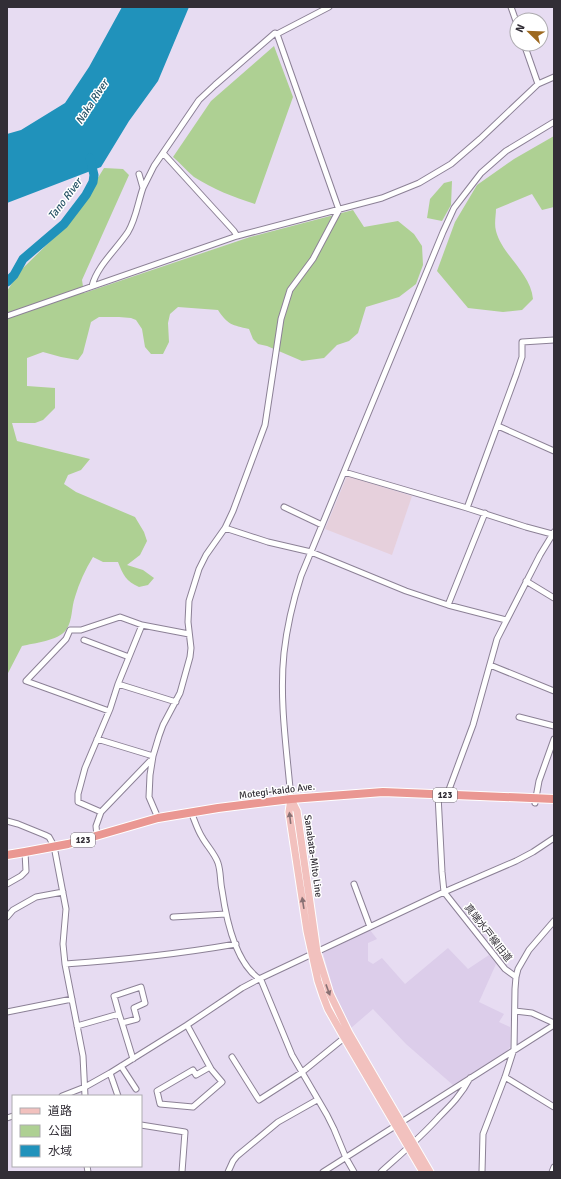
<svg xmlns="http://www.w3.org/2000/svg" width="561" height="1179" viewBox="0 0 561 1179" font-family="Signika,'Noto Sans JP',sans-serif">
	<rect width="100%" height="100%" fill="#e7dcf2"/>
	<path fill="#e6d0dc" d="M 347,476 L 412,496 L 392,555 L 325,529 Z"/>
	<path fill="#dccdea" d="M 370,930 L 377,939 L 368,943 L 368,961 L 373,964 L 382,958 L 405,984 L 448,948 L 468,969 L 489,955 L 496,964 L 479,1002 L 504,1014 L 499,1022 L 510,1027 L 510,1047 L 506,1052 L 453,1085 L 406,1044 L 373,1009 L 351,1028 L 338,1006 L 323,953 Z"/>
	<path fill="#aed093" d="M 274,46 L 293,97 L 255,204 C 233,197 213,189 194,177 C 187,171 180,163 173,157 L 211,101 Z
		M 554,136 L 554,207 L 542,210 L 532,194 L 496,209 C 496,215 494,224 496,231 C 502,255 531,273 533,299 L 522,310 L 503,312 L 468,308 L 437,271 L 455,222 L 477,185 L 514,159 Z
		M 104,168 L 123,169 L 129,175 L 82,280 L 84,293 L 250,237 L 353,210 L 364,227 L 398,221 L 414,234 L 422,246 L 423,265 L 416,284 L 399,297 L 366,307 L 358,333 L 349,341 L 337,345 L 324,358 L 302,361 L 267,346 L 258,344 L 253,339 L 249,329 C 232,325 228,325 218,310 L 178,307 L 170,314 L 168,323 L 169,342 L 163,354 L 151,354 L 145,347 L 142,329 L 136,320 L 131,318 L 119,317 L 99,317 L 91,322 L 83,353 L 78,360 L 61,357 L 43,352 L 27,358 L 27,386 L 55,388 L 55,408 L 43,420 L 35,423 L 12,423 L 17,441 L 90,459 L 81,470 L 68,475 L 64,484 L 76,492 L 135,517 L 144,532 L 147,541 L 140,555 L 127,565 L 143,570 L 154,578 L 148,585 L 139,587 C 126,581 123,575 118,562 L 103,562 L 93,557 C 85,570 79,583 75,597 C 71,608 73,620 66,630 C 58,641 34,643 22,646 L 7,675 L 8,713 L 7,732 L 7,291 L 20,271 L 72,220 Z
		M 452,181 L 451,205 L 442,221 L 427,218 L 430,199 L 444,183 Z"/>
	<path fill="#2092bb" d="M 122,7 L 189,7 L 158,81 L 129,121 L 101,167 L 7,203 L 7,134 L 21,130 L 65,103 L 89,67 Z"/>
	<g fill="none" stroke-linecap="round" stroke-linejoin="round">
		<path stroke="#2092bb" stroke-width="9" d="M 7,282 L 14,275 L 23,259 L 64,224 L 86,195 L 93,182 L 94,175 L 90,158"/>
		<defs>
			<path id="minor" d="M 511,7 L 517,24
				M 524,44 L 538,84
				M 163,153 L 234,231 L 237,236
				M 139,174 L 143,188 L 154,166 L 199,100 L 215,85 L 275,33 L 277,34
				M 92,286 C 97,266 116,250 128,232 C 136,219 138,202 143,188
				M 7,316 L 237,236 L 382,198 L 419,183 L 451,164 L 480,139 L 538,84 L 554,77
				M 498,426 L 554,451
				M 344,472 L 467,508 L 526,527 L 552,534
				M 284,507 L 322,525
				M 467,508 L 516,375 L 522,357 L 522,342 L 554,340
				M 225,528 L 268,542 L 311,552 L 406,591 L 448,605 L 506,620
				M 526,581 L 554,598
				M 448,605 L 485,513
				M 84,640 L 129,657
				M 490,665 L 554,691
				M 118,684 L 176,702
				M 109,711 L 26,681 L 66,639 L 70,630 L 81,630 L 120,617 L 142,625
				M 519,717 L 554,726
				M 97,739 L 153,756
				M 438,795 L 442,872 L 444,892 L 505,969 L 516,977
				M 447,795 L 473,725 L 497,639 L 540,555 L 554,532
				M 291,799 C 287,751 279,701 284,653 C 287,626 293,601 301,576 L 443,232 L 454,208 L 481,173 L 506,151 L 554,122
				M 535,803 L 539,781 L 554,739
				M 101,812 L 78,802 L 78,794 L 85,768 L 110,709 L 118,684 L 142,625 L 189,634
				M 191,812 C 195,821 197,829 202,837 C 207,846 215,854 218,863 C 221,872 220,881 222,890 C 226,918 235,964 261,980 L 292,1055 L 327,1115 L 334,1129 L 346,1158 L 354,1172
				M 158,818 L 149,797 L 150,775 L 153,756 L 159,736 L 163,725 L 180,693 L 190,657 L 191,648 L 188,622 L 189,601 L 199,569 L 206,555 L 225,528 L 233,511 L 265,425 L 281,319 L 290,290 L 313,259 L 339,210 L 277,34 L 329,7
				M 7,821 L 18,824 L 45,835 L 49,837 L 54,846 L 66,909 L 63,944 L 65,964 L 83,1056 L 85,1096
				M 97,836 L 96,826 L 101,812 L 150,761 L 152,762
				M 7,884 L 21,876 L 26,871 L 25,852
				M 354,884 L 370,927
				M 7,917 L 13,910 L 36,897 L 63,892
				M 173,917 L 226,914
				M 65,964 C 122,960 179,954 236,944
				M 515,1011 L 532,1013 L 554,1023
				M 7,1012 L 72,999
				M 122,1023 L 133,1059
				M 187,1025 L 211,1069 L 222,1082 L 193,1107 L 160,1104 L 157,1091 L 193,1070 L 196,1075 L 210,1067
				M 77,1026 L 119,1014 L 114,996 L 141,987 L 145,1003 L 134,1008 L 137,1019 L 122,1023 L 119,1014
				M 232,1057 L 259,1100 L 301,1073 L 344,1038
				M 121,1066 L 136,1089
				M 110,1073 L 118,1096
				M 505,1077 L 554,1107
				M 62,1096 L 85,1087 L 110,1073 L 187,1025 L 242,988 L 259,979 L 444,892 L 516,861 L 533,852 L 554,838
				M 7,1118 L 13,1116
				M 141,1125 L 185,1132 L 182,1172
				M 87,1166 L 88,1172
				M 228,1172 L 233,1161 L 237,1156 L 278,1122 L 317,1100
				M 323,1172 L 554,1025
				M 381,1172 C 401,1154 421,1137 439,1117 C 451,1105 462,1094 470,1078
				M 482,1172 L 483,1134 L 505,1077 L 514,1049 L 515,989 L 516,977 L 518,969 L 529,950 L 554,921
				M 552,1172 L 554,1167"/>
			<path id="major" d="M 291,799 L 297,811 L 317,952 L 330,994 L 349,1033 L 430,1172
				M 291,799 L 289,812 L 307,931 L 318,981 L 323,996 L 328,1009 L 345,1039 L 423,1172"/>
			<path id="highway" d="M 7,855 L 25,852 L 68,844 L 158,818 L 218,808 L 291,799 L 383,792 L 554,799"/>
		</defs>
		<use href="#minor" stroke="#8c8196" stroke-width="7"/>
		<use href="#major" stroke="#fff" stroke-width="9"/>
		<use href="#highway" stroke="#fff" stroke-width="10"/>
		<use href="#minor" stroke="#fff" stroke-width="5"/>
		<use href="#major" stroke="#f2c1be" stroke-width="7"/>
		<use href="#highway" stroke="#ea9792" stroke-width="8"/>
	</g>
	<defs><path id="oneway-solid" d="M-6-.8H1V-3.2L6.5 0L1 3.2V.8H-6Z"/></defs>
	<g fill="#887073">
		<use href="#oneway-solid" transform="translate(290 818) rotate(-97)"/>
		<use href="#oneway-solid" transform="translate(303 903) rotate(-99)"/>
		<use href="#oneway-solid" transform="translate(328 990) rotate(70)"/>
	</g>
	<g text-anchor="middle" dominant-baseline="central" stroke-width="3" stroke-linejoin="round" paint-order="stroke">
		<g fill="#fff" stroke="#706d72" stroke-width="1">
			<rect x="433" y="788" width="24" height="14" rx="3"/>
			<rect x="71" y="833" width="24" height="14" rx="3"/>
		</g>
		<g font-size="9" font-weight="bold" fill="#322e36">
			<text x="445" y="795">123</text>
			<text x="83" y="840">123</text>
		</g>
		<g font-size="10" fill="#322e36" stroke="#fff">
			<text transform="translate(277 791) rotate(-7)">Motegi-kaido Ave.</text>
			<text transform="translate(313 856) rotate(82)">Sanabata-Mito Line</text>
			<text transform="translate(488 933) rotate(52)">真端水戸線旧道</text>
		</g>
		<g font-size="11" font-style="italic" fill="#285467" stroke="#fff">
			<text transform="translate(92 102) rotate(-57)">Naka River</text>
			<text transform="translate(65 199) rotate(-53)">Tano River</text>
		</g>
	</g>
	<rect width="561" height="1179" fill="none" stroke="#322e36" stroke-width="16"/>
	<rect x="12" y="1095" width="130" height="72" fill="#ffffff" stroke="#adabaf"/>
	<rect x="20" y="1108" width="20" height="6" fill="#f2c1be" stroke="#adabaf"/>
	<text x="48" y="1115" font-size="12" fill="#322e36">道路</text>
	<rect x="20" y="1125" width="20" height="12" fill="#aed093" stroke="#adabaf"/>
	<text x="48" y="1135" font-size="12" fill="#322e36">公園</text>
	<rect x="20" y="1145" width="20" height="12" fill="#2092bb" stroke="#adabaf"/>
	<text x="48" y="1155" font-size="12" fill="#322e36">水域</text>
	<g transform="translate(529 32) rotate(293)"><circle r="19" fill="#ffffff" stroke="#adabaf"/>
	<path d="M0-3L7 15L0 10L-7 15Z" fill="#9d6920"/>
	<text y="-6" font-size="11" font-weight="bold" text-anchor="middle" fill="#322e36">N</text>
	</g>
</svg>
